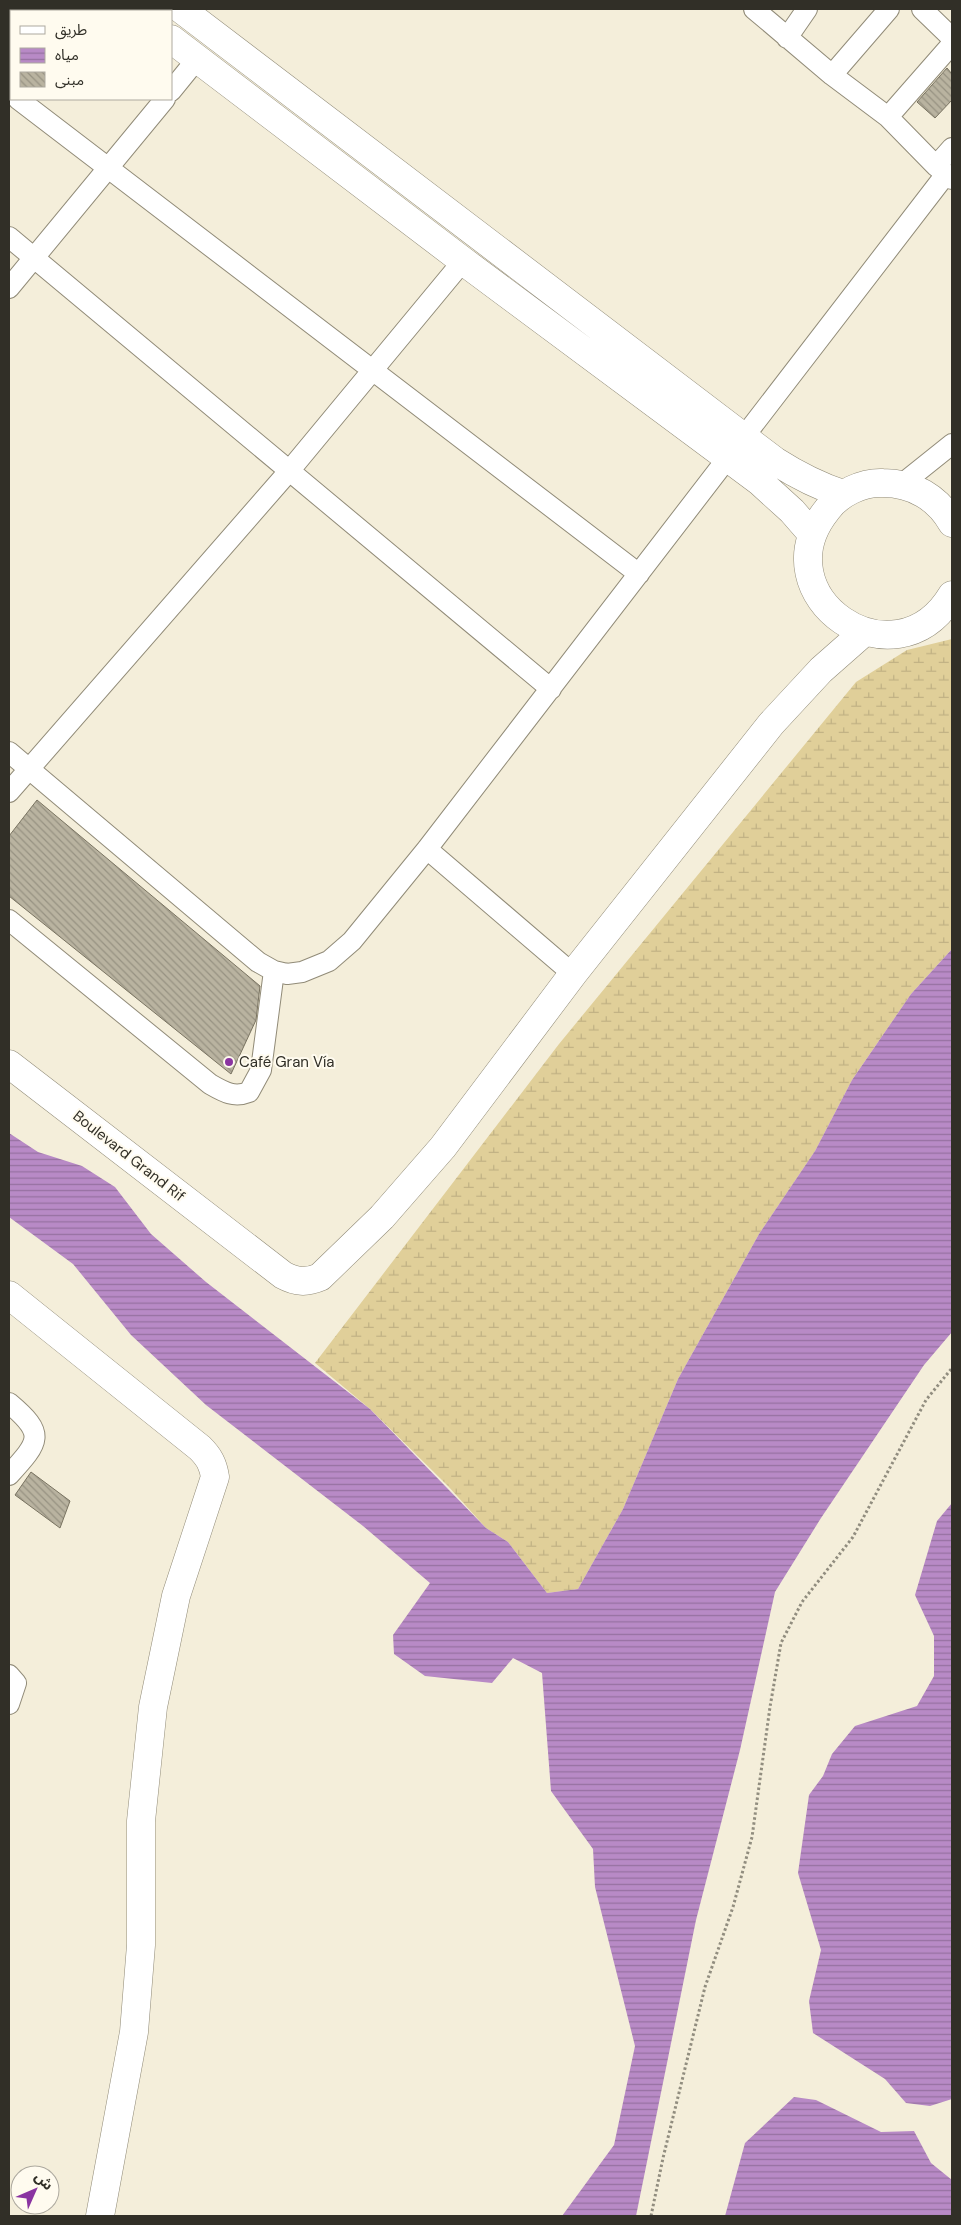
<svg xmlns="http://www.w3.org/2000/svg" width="961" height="2225" viewBox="0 0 961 2225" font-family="'DM Sans','Noto Sans Arabic',sans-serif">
	<defs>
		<pattern id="wetland-marsh" width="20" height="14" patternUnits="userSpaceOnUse" patternTransform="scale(1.25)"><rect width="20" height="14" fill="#e0cf99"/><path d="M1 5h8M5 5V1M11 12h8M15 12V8" fill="none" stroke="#c1b284"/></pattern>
		<pattern id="water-rules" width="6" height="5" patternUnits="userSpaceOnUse" patternTransform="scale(1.25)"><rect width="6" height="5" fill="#b88ac6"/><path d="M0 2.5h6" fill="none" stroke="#9671a1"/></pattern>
		<pattern id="building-back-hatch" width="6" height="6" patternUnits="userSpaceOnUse" patternTransform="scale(1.25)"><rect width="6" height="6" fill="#b9b3a0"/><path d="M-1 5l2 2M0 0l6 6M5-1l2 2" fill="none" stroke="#979282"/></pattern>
	</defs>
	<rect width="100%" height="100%" fill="#f4eeda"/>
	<path fill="url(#wetland-marsh)" d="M 952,639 L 952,949 L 911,994 L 852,1080 L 815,1151 L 759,1234 L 678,1379 L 623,1509 L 578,1589 L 547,1593 L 508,1542 L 486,1528 L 448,1486 L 370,1409 L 315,1363 L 559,1044 L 856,682 L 907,650 Z"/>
	<path fill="url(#water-rules)" d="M 952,949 L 952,1332 L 924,1365 L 821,1518 L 775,1592 L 740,1750 L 696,1920 L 636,2216 L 562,2216 L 614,2145 L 635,2046 L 595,1887 L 593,1849 L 551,1791 L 542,1673 L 513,1658 L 492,1683 L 425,1676 L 394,1654 L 393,1635 L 430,1583 L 363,1526 L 206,1405 L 131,1335 L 73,1264 L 9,1217 L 9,1133 L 38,1152 L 82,1166 L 115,1187 L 151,1234 L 206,1282 L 370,1409 L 486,1528 L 508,1542 L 547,1593 L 578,1589 L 623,1509 L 678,1379 L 759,1234 L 815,1151 L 852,1080 L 911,994 Z
		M 952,1503 L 952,2099 L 930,2106 L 906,2103 L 885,2079 L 813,2033 L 809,2001 L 821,1950 L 798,1873 L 809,1795 L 823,1776 L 832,1754 L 855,1726 L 917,1706 L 934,1676 L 934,1636 L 915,1595 L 937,1521 Z
		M 794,2097 L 816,2100 L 881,2132 L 914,2131 L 931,2163 L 952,2180 L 952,2216 L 725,2216 L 745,2143 Z"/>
	<path fill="url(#building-back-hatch)" stroke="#797361" d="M 947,68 L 952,74 L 952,100 L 935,118 L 917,102 Z
		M 37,800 L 260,986 L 256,1020 L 231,1074 L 9,896 L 9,836 Z
		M 31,1472 L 70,1501 L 60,1528 L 15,1495 Z"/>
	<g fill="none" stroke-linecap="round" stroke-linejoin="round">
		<defs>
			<path id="street" d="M 754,9 L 832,75 L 888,117 L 936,166 L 952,179
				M 922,9 L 952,38
				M 28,11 L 30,9
				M 9,38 L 11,34
				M 787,38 L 807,9
				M 832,75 L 889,9
				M 171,91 L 197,59
				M 18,99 C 225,257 431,416 639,574
				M 888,117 L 952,44
				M 936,166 L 952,148
				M 9,237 L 551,689
				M 9,288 L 165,99
				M 902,484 L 952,444
				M 9,752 L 258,962 L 274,971 L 287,974 L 302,972 L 329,961 L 352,941 L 427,849 L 946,174
				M 9,792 L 290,470 L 463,261
				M 427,849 L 573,974
				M 9,920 L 210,1084 C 224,1092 234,1098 249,1092 L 261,1070 L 274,971
				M 9,1403 C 46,1434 40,1441 9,1475
				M 9,1675 L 16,1683 L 9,1704"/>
			<path id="secondary" d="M 130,9 L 134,11
				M 181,9 L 775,461 C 797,475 818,486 843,494
				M 171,39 L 463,261 L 759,481 L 792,511 L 812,534
				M 952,523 C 938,498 913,483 883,483 C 863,482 839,493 827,510 C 758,596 895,690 952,595
				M 9,1064 L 283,1275 C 296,1282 306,1283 320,1277 L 382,1217 L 443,1147 L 573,974 L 771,724 L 821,670 L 863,633
				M 9,1295 L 200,1448 C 209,1457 213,1464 215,1477 L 176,1596 L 153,1707 L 141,1821 L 141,1945 L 134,2032 L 100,2216"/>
		</defs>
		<use href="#street" stroke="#918b78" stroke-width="22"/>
		<use href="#secondary" stroke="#918b78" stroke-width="29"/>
		<path stroke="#918d7f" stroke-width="3" stroke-dasharray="2.5 2.5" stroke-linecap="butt" d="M 651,2216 L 663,2158 L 705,1987 L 733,1907 L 752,1837 L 770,1707 L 781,1643 L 802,1602 L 853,1537 L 926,1400 L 952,1368"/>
		<use href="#street" stroke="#fff" stroke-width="20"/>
		<use href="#secondary" stroke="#fff" stroke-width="28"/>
	</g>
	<circle fill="#8a34a1" stroke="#fffbef" stroke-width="2" cx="229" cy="1062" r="5"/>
	<g text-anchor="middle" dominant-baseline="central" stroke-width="4" stroke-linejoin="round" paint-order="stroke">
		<g font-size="15" fill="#312f27" stroke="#fffbef" text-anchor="start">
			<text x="239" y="1062">Café Gran Vía</text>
		</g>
		<g font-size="15" fill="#312f27" stroke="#fffbef">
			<text transform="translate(129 1156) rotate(38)">Boulevard Grand Rif</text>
		</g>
	</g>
	<rect width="961" height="2225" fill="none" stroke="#312f27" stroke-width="20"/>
	<rect x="10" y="10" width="162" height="90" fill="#fffbef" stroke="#ada99f"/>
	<rect x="20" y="26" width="25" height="8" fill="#ffffff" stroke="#ada99f"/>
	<text x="55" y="35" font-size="15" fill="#312f27">طريق</text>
	<rect x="20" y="48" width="25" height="15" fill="url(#water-rules)" stroke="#ada99f"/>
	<text x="55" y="60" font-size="15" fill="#312f27">مياه</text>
	<rect x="20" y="72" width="25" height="15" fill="url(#building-back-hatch)" stroke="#ada99f"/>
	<text x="55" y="85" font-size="15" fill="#312f27">مبنى</text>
	<g transform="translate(35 2190) rotate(45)"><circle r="24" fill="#fffbef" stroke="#ada99f"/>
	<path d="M0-4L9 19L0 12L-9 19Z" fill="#8a34a1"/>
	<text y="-8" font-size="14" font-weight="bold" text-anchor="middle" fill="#312f27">ش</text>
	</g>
</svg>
